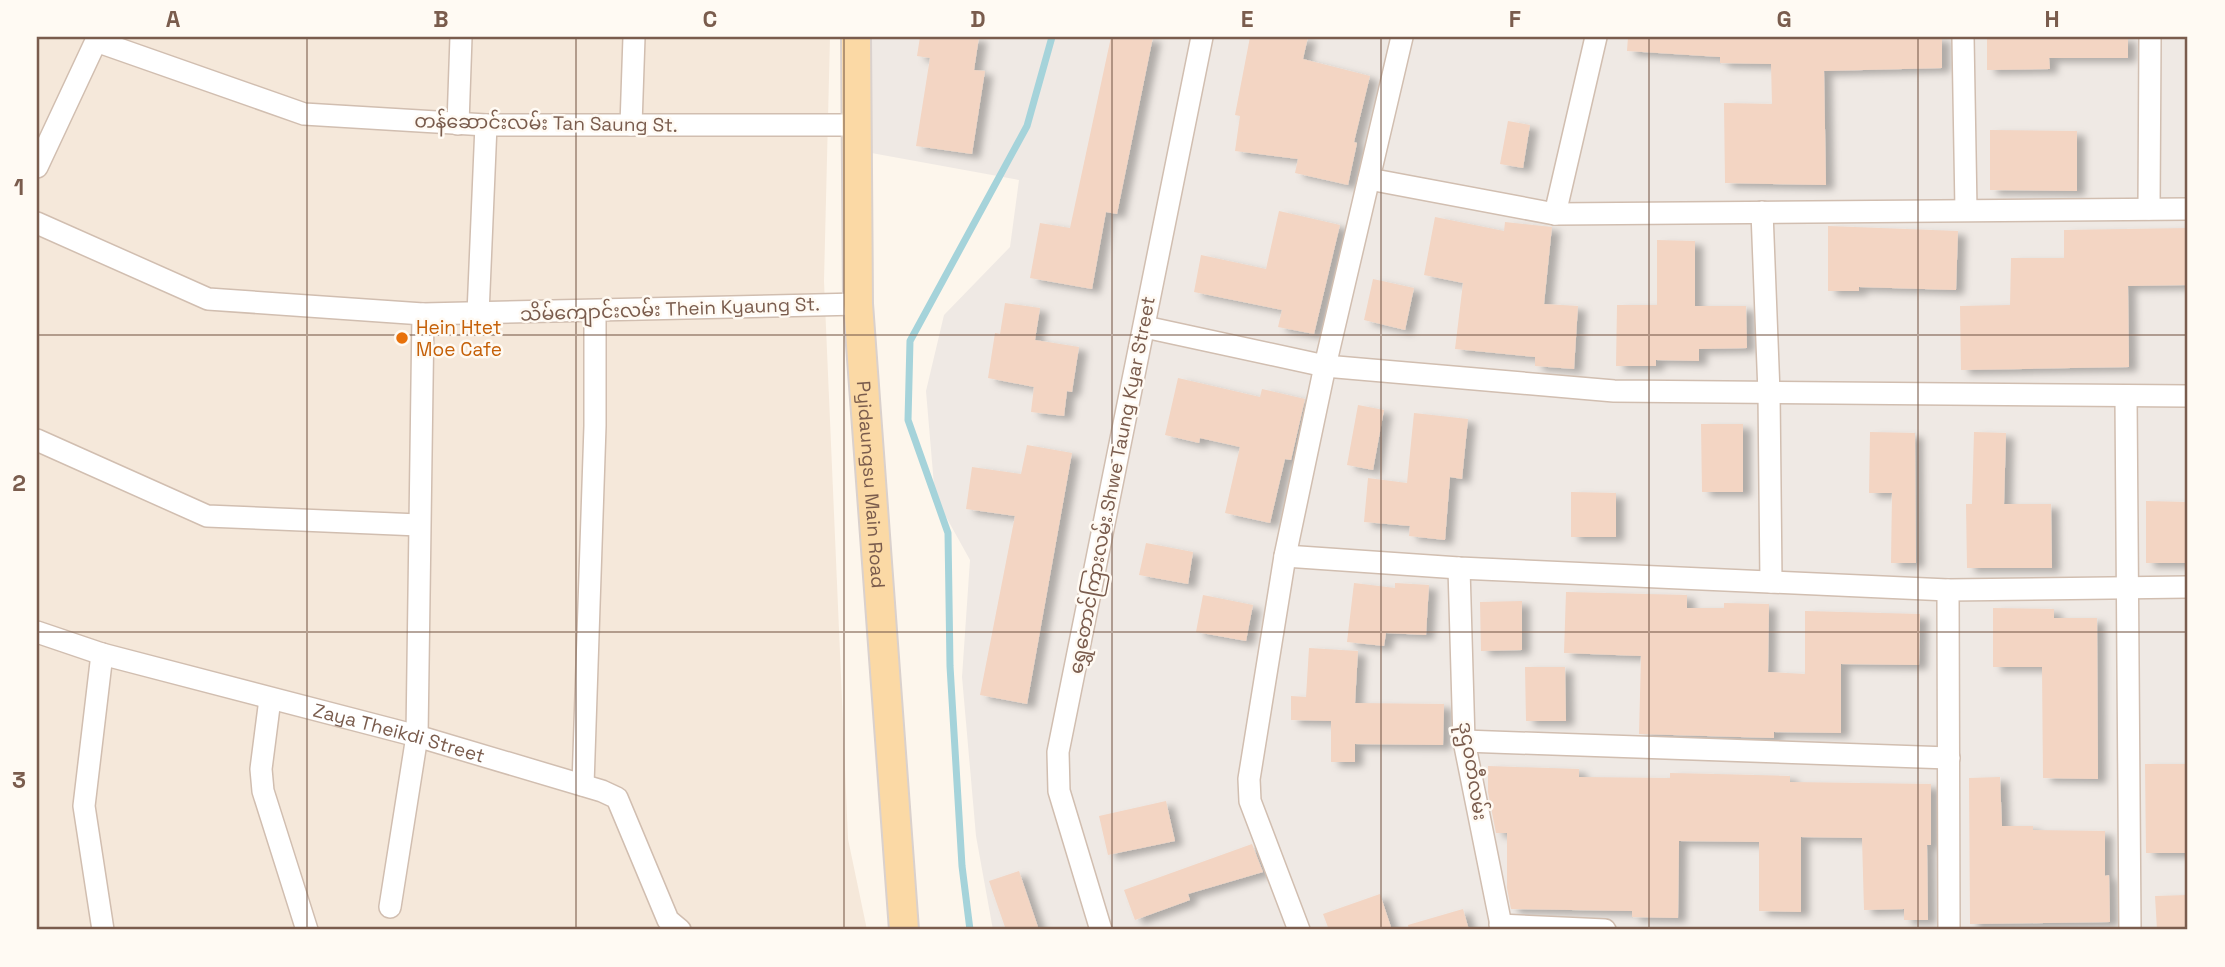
<svg xmlns="http://www.w3.org/2000/svg" width="2225" height="967" viewBox="0 0 2225 967" font-family="'Space Grotesk','Noto Sans Myanmar',sans-serif">
	<defs>
		<filter id="shadow"><feDropShadow dx="8" dy="4.5" stdDeviation="3.5" flood-color="#0004"/></filter>
	</defs>
	<rect width="100%" height="100%" fill="#fdf6ec"/>
	<path fill="#f5e8da" d="M 37,37 L 830,37 L 824,281 L 848,839 L 867,930 L 37,930 Z"/>
	<path fill="#efe9e4" d="M 856,37 L 2188,37 L 2188,930 L 993,930 L 976,836 L 962,677 L 970,560 L 935,497 L 926,391 L 944,315 L 1010,247 L 1019,180 L 855,150 Z"/>
	<g fill="none" stroke-linecap="round" stroke-linejoin="round">
		<path stroke="#a5d3da" stroke-width="7" d="M 970,930 L 962,866 L 950,666 L 948,533 L 908,420 L 910,341 L 1027,126 L 1052,37"/>
	</g>
	<path fill="#f3d5c3" filter="url(#shadow)" d="M 920,37 L 979,37 L 974,70 L 985,71 L 972,154 L 916,146 L 930,58 L 917,56 Z
		M 1111,37 L 1153,37 L 1117,214 L 1106,212 L 1092,289 L 1030,278 L 1040,223 L 1070,228 Z
		M 1250,37 L 1308,37 L 1303,59 L 1370,76 L 1354,142 L 1357,143 L 1348,185 L 1295,173 L 1298,159 L 1235,151 L 1240,116 L 1235,115 Z
		M 1628,37 L 1942,37 L 1942,68 L 1824,71 L 1826,185 L 1725,183 L 1724,103 L 1772,104 L 1771,64 L 1720,63 L 1720,57 L 1627,51 Z
		M 1987,37 L 2128,37 L 2128,58 L 2049,58 L 2050,69 L 1987,70 Z
		M 1508,121 L 1530,125 L 1523,168 L 1500,164 Z
		M 1990,130 L 2077,131 L 2077,191 L 1990,190 Z
		M 1279,211 L 1340,225 L 1314,334 L 1278,327 L 1282,310 L 1194,292 L 1201,255 L 1266,269 Z
		M 1435,217 L 1504,231 L 1505,222 L 1552,227 L 1544,304 L 1578,306 L 1574,369 L 1535,366 L 1535,357 L 1455,349 L 1463,283 L 1424,275 Z
		M 1828,226 L 1958,231 L 1956,290 L 1859,287 L 1859,291 L 1828,291 Z
		M 2188,228 L 2188,285 L 2128,286 L 2129,367 L 1961,370 L 1960,306 L 2010,305 L 2011,258 L 2064,258 L 2064,230 Z
		M 1657,240 L 1695,241 L 1695,306 L 1746,306 L 1747,348 L 1699,349 L 1699,361 L 1656,360 L 1656,366 L 1616,366 L 1617,305 L 1657,305 Z
		M 1373,279 L 1414,288 L 1405,330 L 1364,320 Z
		M 1005,303 L 1040,308 L 1035,340 L 1079,347 L 1072,392 L 1067,391 L 1064,416 L 1031,412 L 1034,387 L 988,378 L 995,333 L 1000,334 Z
		M 1178,378 L 1260,397 L 1262,389 L 1305,399 L 1291,460 L 1285,459 L 1270,523 L 1225,513 L 1240,447 L 1200,438 L 1199,443 L 1165,435 Z
		M 1358,405 L 1384,410 L 1373,470 L 1347,465 Z
		M 1414,413 L 1468,419 L 1462,479 L 1450,477 L 1445,540 L 1409,536 L 1410,526 L 1364,522 L 1368,478 L 1407,483 Z
		M 1701,424 L 1743,424 L 1743,492 L 1702,492 Z
		M 1870,432 L 1915,433 L 1916,563 L 1891,563 L 1892,493 L 1869,493 Z
		M 1974,432 L 2006,433 L 2004,504 L 2051,504 L 2052,568 L 1967,568 L 1966,504 L 1972,504 Z
		M 1027,445 L 1072,453 L 1027,704 L 980,695 L 1015,516 L 966,509 L 972,467 L 1021,474 Z
		M 1571,492 L 1616,493 L 1616,537 L 1571,537 Z
		M 2146,501 L 2185,502 L 2185,563 L 2146,563 Z
		M 1146,543 L 1193,552 L 1188,584 L 1139,575 Z
		M 1354,583 L 1395,588 L 1395,583 L 1429,585 L 1426,635 L 1386,633 L 1384,646 L 1347,642 Z
		M 1566,592 L 1687,595 L 1687,608 L 1724,608 L 1724,603 L 1769,604 L 1768,672 L 1805,674 L 1805,611 L 1920,614 L 1919,665 L 1841,664 L 1841,733 L 1774,732 L 1774,738 L 1639,734 L 1641,656 L 1564,653 Z
		M 1203,595 L 1253,605 L 1246,641 L 1196,632 Z
		M 1522,601 L 1522,650 L 1481,651 L 1480,602 Z
		M 1993,608 L 2054,609 L 2054,618 L 2097,618 L 2098,779 L 2043,778 L 2042,667 L 1993,667 Z
		M 1309,648 L 1358,651 L 1355,703 L 1444,704 L 1443,745 L 1355,744 L 1355,762 L 1331,762 L 1331,721 L 1291,720 L 1291,696 L 1306,697 Z
		M 1525,667 L 1565,667 L 1566,721 L 1526,721 Z
		M 2145,764 L 2188,764 L 2188,853 L 2146,853 Z
		M 1488,766 L 1579,769 L 1579,777 L 1670,778 L 1670,773 L 1715,774 L 1790,776 L 1790,782 L 1931,784 L 1931,845 L 1927,845 L 1928,920 L 1904,920 L 1904,909 L 1864,910 L 1862,838 L 1801,837 L 1801,912 L 1759,911 L 1759,842 L 1679,841 L 1678,918 L 1632,917 L 1632,911 L 1511,909 L 1507,888 L 1507,833 L 1496,833 L 1488,792 Z
		M 2000,777 L 2002,826 L 2033,826 L 2033,830 L 2105,831 L 2105,876 L 2109,875 L 2110,922 L 1970,924 L 1969,778 Z
		M 1166,801 L 1175,841 L 1108,855 L 1099,816 Z
		M 1252,844 L 1263,872 L 1188,894 L 1190,900 L 1135,920 L 1124,890 Z
		M 1019,871 L 1039,930 L 1006,930 L 989,881 Z
		M 1380,894 L 1392,930 L 1329,930 L 1323,914 Z
		M 2188,895 L 2188,930 L 2157,930 L 2155,896 Z
		M 1463,909 L 1469,930 L 1409,930 L 1408,925 Z"/>
	<g fill="none" stroke-linecap="round" stroke-linejoin="round">
		<defs>
			<g id="minor">
				<path d="M 1963,37 L 1966,210"/>
				<path d="M 458,124 L 461,37"/>
				<path d="M 631,125 L 634,37"/>
				<path d="M 37,167 L 96,41 L 304,114 L 486,125 L 855,125"/>
				<path d="M 1369,179 L 1555,214 L 2188,209"/>
				<path d="M 2149,209 L 2150,37"/>
				<path d="M 1762,212 L 1769,393 L 1771,582"/>
				<path d="M 1555,214 L 1596,37"/>
				<path d="M 37,223 L 208,299 L 423,314 L 858,304"/>
				<path d="M 478,314 L 486,125"/>
				<path d="M 1145,327 L 1325,366 L 1614,391 L 2188,396"/>
				<path d="M 2126,397 L 2130,930"/>
				<path d="M 37,440 L 207,516 L 419,525"/>
				<path d="M 1285,556 L 1459,568 L 1948,590 L 2188,587"/>
				<path d="M 1459,568 L 1464,741 L 1502,930"/>
				<path d="M 1948,590 L 1949,930"/>
				<path id="s1" d="M 37,632 L 102,654 L 417,736 L 602,791 L 617,798 L 668,920 L 680,930"/>
				<path d="M 102,654 L 84,806 L 103,930"/>
				<path d="M 270,699 L 261,769 L 263,791 L 307,930"/>
				<path d="M 1464,741 L 1949,758"/>
				<path d="M 583,785 L 595,426 L 595,311"/>
				<path d="M 390,907 L 417,736 L 423,314"/>
				<path d="M 1500,925 L 1605,930"/>
				<path d="M 1101,930 L 1059,791 L 1058,752 L 1202,37"/>
				<path d="M 1299,930 L 1250,801 L 1249,779 L 1285,556 L 1325,366 L 1402,37"/>
			</g>
			<g id="major">
				<path id="s2" d="M 856,37 L 858,304 L 904,930"/>
			</g>
		</defs>
		<use href="#minor" stroke="#d1beb0" stroke-width="24"/>
		<use href="#major" stroke="#dad1cd" stroke-width="32"/>
		<use href="#minor" stroke="#fff" stroke-width="21"/>
		<use href="#major" stroke="#fbd9a5" stroke-width="28"/>
	</g>
	<path fill="none" stroke="#7a5c4d" stroke-width="2" stroke-opacity="0.55" d="M 307,37 L 307,930M 576,37 L 576,930M 844,37 L 844,930M 1112,37 L 1112,930M 1381,37 L 1381,930M 1649,37 L 1649,930M 1918,37 L 1918,930M 37,335 L 2188,335M 37,632 L 2188,632"/>
	<circle fill="#e8710a" stroke="#fffaf3" stroke-width="2.5" cx="402" cy="338" r="7"/>
	<g text-anchor="middle" dominant-baseline="central" stroke-width="5" stroke-linejoin="round" paint-order="stroke">
		<g font-size="19" fill="#7a5c4d" stroke="#fffaf3">
			<text transform="translate(546 123) rotate(1)">တန်ဆောင်းလမ်း Tan Saung St.</text>
			<text transform="translate(670 309) rotate(-2)">သိမ်ကျောင်းလမ်း Thein Kyaung St.</text>
			<text stroke="none"><textPath href="#s2" startOffset="448">Pyidaungsu Main Road</textPath></text>
			<text transform="translate(1112 485) rotate(-79)">ရွှေတောင်ကြားလမ်း Shwe Taung Kyar Street</text>
			<text stroke="none"><textPath href="#s1" startOffset="376">Zaya Theikdi Street</textPath></text>
			<text transform="translate(1473 771) rotate(81)">ဒုဌဝတီလမ်း</text>
		</g>
		<g font-size="19" fill="#c56008" stroke="#fffaf3" text-anchor="start">
			<text x="416" y="327">Hein Htet<tspan x="416" dy="22">Moe Cafe</tspan></text>
		</g>
	</g>
	<rect width="2225" height="967" fill="none" stroke="#fffaf3" stroke-width="77"/>
	<rect x="38" y="38" width="2148" height="890" fill="none" stroke="#7a5c4d" stroke-width="2.5"/>
	<g font-size="23" text-anchor="middle" font-weight="bold" fill="#7a5c4d">
		<text x="173" y="27">A</text>
		<text x="441" y="27">B</text>
		<text x="710" y="27">C</text>
		<text x="978" y="27">D</text>
		<text x="1247" y="27">E</text>
		<text x="1515" y="27">F</text>
		<text x="1784" y="27">G</text>
		<text x="2052" y="27">H</text>
		<text x="19" y="195">1</text>
		<text x="19" y="491">2</text>
		<text x="19" y="788">3</text>
	</g>
</svg>
